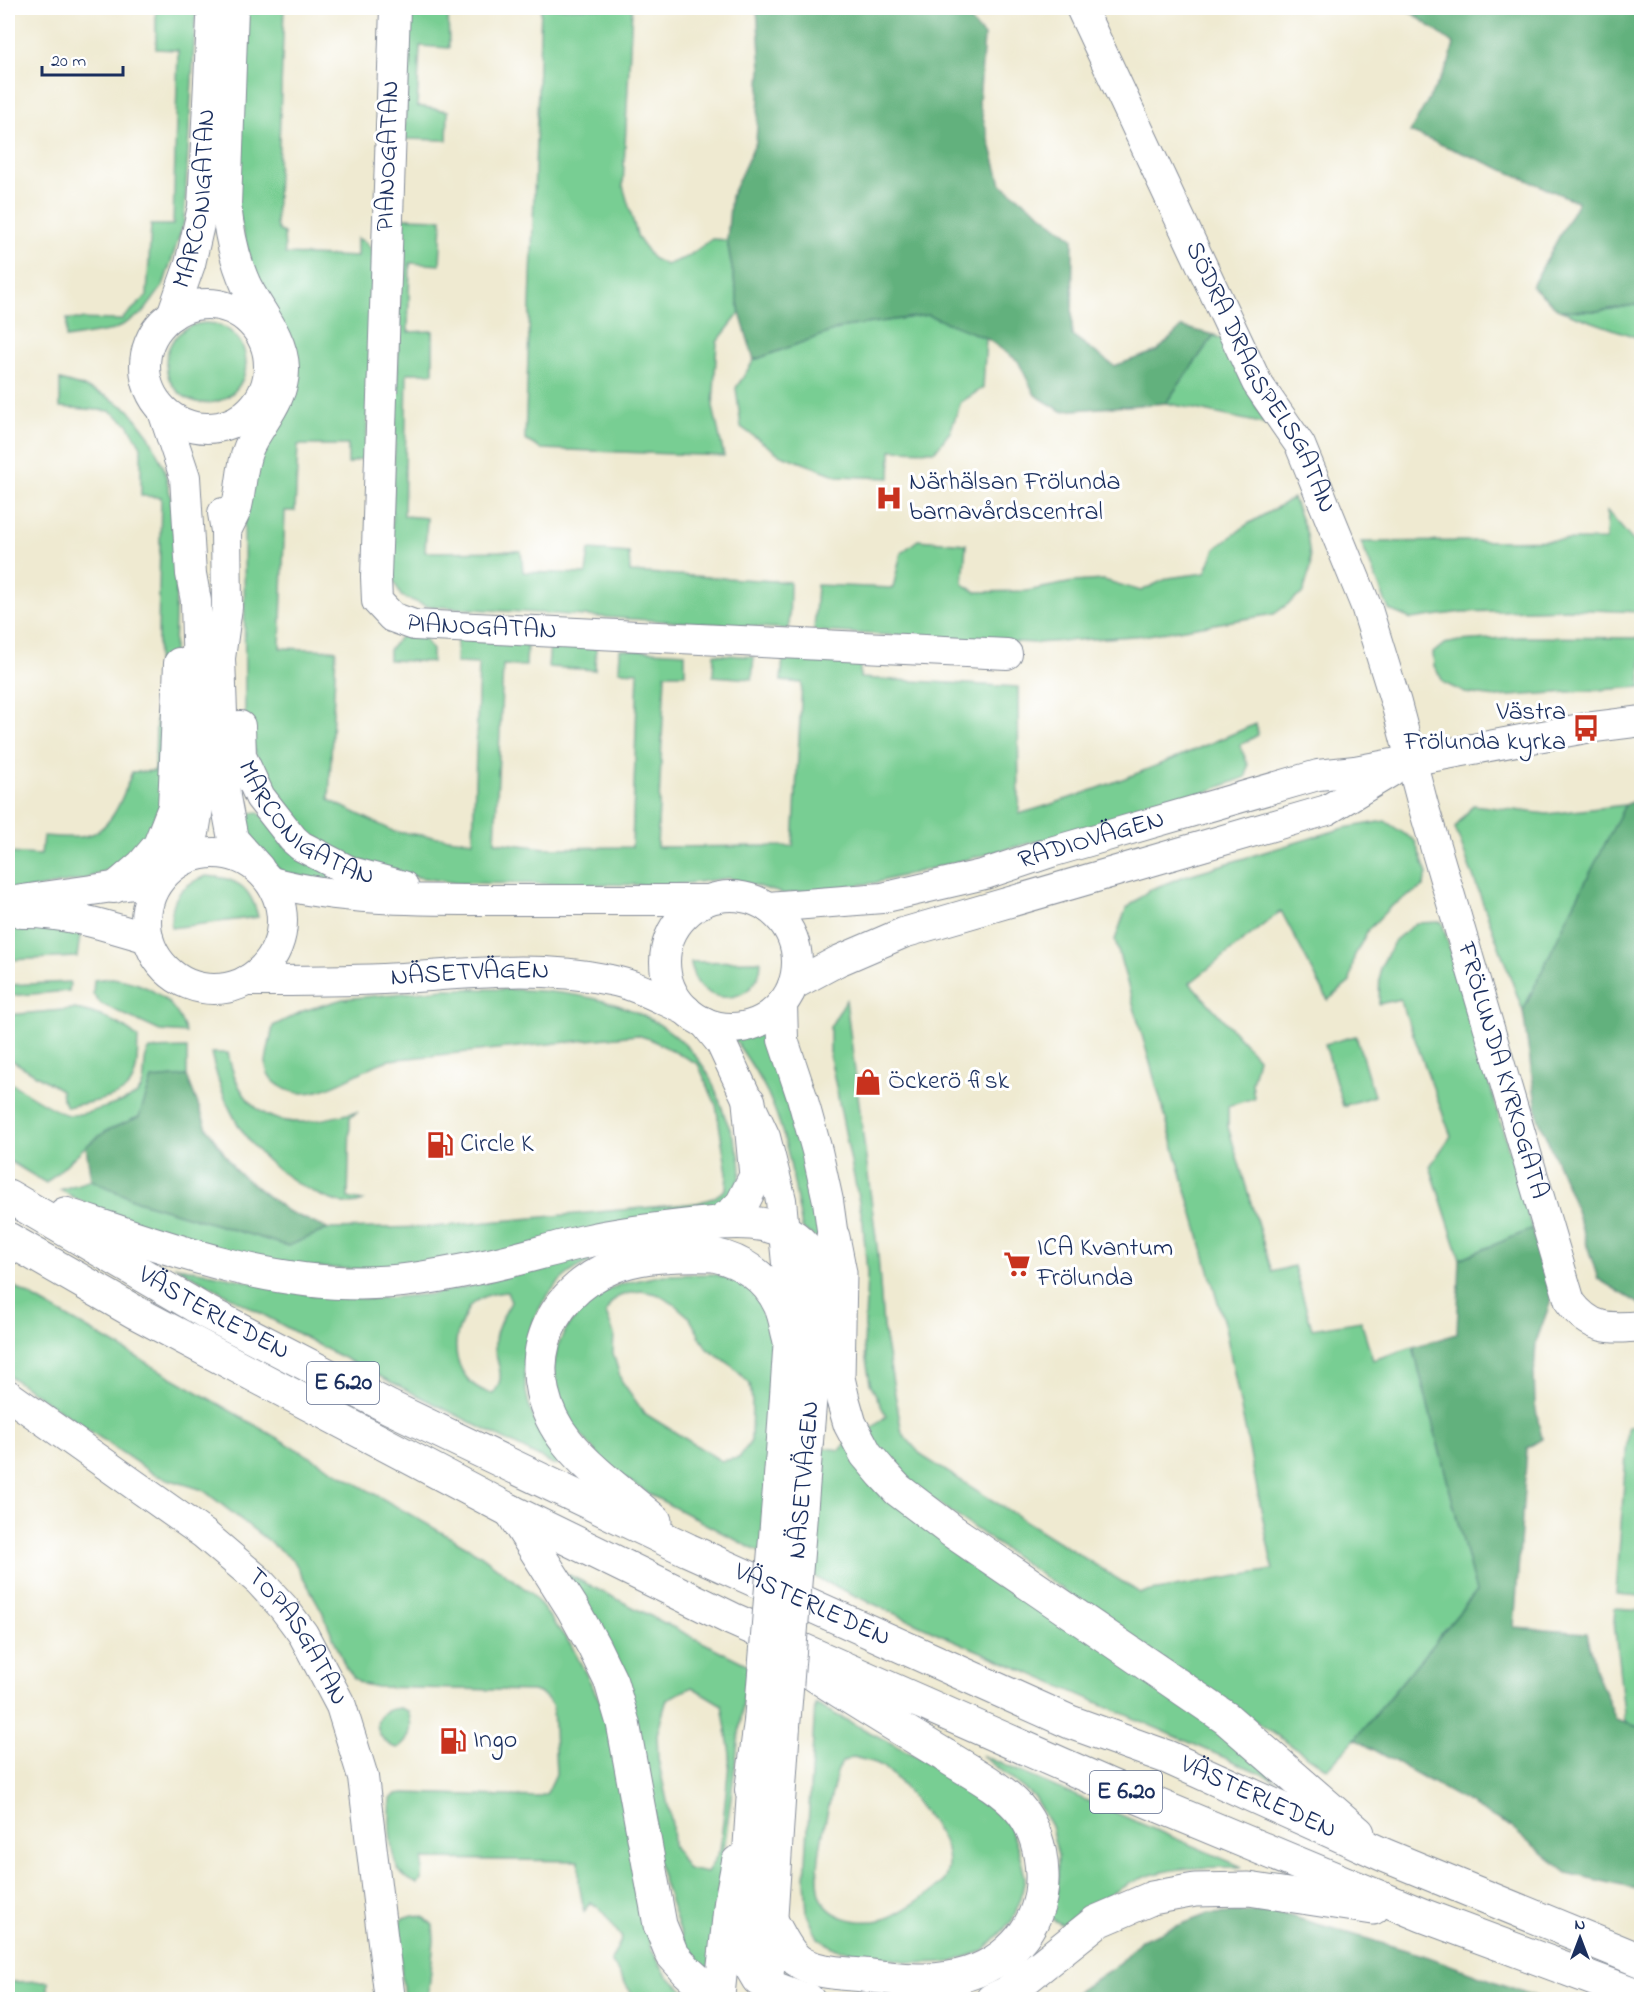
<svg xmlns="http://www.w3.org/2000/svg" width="1649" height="2007" viewBox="0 0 1649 2007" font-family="'Indie Flower',sans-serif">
	<rect width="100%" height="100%" fill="#fff"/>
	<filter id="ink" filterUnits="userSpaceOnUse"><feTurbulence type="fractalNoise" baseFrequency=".0167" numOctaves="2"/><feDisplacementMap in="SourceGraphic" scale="12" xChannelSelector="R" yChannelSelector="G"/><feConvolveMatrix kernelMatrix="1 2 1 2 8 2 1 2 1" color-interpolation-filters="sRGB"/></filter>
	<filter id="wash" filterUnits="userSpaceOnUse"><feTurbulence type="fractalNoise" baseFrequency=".008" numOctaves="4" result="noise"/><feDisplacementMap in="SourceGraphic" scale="24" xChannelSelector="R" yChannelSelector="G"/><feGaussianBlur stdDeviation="1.35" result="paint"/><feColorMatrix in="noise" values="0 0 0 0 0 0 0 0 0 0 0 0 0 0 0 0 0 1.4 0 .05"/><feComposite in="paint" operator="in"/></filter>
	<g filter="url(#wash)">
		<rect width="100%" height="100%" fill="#efead1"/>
		<path fill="#78ce93" stroke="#4a7e78" stroke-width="1.5" fill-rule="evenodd" d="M 156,8 L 196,8 L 184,222 L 163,286 L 143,313 L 114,330 L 66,338 L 67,319 L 121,320 L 147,296 L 151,225 L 173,225 L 178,50 L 156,49 Z
			M 243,8 L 284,8 L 276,225 L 279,231 L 284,233 L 285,254 L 357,257 L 357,238 L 367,243 L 374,253 L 366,454 L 361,459 L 348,464 L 348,445 L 298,445 L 295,511 L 285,511 L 280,648 L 336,650 L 329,800 L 395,832 L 473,841 L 479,664 L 456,663 L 457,639 L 527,643 L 526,666 L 503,665 L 495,842 L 545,848 L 632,847 L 638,672 L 619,671 L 620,649 L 685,653 L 685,674 L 665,674 L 657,847 L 793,846 L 802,683 L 781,681 L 783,658 L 860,662 L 860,678 L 1018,687 L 1019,814 C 1100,791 1178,757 1256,724 L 1258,735 L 1240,745 L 1248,765 L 1246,777 L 1180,802 L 1062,835 L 874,883 L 784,894 L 729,878 L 674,885 L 456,883 L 398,874 L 312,843 L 262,777 L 245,715 L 244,508 L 253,469 L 280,416 L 254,277 L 236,204 Z
			M 410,8 L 448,8 L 449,48 L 420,46 L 417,106 L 448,111 L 447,140 L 404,139 Z
			M 541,8 L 632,8 L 623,186 L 638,238 L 652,258 L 666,265 L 687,257 L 712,239 L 727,240 L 740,313 L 717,342 L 713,407 L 724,456 L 541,449 L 525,440 Z
			M 403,218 L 442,219 L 440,265 L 410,263 L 408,332 L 433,331 L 433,373 L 407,373 L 404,516 L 427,518 L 425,552 L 521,551 L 523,572 L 586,574 L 589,550 L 629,553 L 630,572 L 790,582 L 789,629 L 426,606 L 401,596 L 390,572 Z
			M 1641,304 L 1641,339 L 1559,310 L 1598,311 Z
			M 928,315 L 986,338 L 983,388 L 961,402 L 950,432 L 935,451 L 891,450 L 890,478 L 838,476 L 779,454 L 741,427 L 736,388 L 754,360 L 844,327 Z
			M166 363a40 40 0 1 1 80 0a40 40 0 1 1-80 0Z
			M 1214,335 L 1226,342 L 1265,424 L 1166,403 Z
			M 60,380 L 84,387 L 106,396 L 129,410 L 149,436 L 164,468 L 173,506 L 177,562 L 173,676 L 165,792 L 144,845 L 111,868 L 86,879 L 8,893 L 8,853 L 41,855 L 43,836 C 55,837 68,838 80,837 C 111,835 123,797 132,772 L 155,771 L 161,497 L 141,496 L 141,447 L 128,424 L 110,411 L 60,407 Z
			M 1293,498 L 1307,534 L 1311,566 L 1303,593 L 1274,614 L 1148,635 L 1036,643 L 814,631 L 817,585 L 893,588 L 901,553 L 918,540 L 966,544 L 963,584 L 976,592 L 1027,591 L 1073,582 L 1104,580 L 1141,591 L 1168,578 L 1205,573 L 1215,549 L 1248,524 Z
			M 1607,511 L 1641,550 L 1641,612 L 1568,609 L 1462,612 L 1411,619 L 1389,610 L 1361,542 L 1606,540 Z
			M 401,636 L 423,637 L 432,650 L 432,662 L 389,660 L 389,650 Z
			M 1520,637 L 1641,638 L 1641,687 L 1496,697 L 1465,693 L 1444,683 L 1434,666 L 1433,653 L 1444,644 L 1459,641 Z
			M 550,644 L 596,648 L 595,670 L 548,667 Z
			M 714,654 L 754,657 L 752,679 L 713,676 Z
			M 1473,805 L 1547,814 L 1625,805 L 1571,910 L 1523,1011 L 1455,828 Z
			M 257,812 L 374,891 L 282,872 L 259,853 L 244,833 L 239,815 Z
			M 1385,821 L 1415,841 L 1427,874 L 1423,887 L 1390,907 L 1368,930 L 1354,957 L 1350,982 L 1328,1000 L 1281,911 L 1190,983 L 1258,1058 L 1252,1083 L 1254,1098 L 1228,1106 L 1228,1127 L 1272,1272 L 1294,1266 L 1312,1329 L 1361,1321 L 1373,1360 L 1413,1347 L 1476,1592 L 1355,1739 L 1327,1769 L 1152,1652 L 895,1473 L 866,1433 L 886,1416 L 870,1383 L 864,1347 L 867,1274 L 863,1222 L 830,1057 L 830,1027 L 846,1000 L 878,1254 L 883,1327 L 902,1433 L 922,1456 L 1140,1593 L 1273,1570 L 1225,1327 L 1115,940 L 1126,909 L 1149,890 L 1185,876 L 1344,828 Z
			M 206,876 C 236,877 251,887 258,917 L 171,928 C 170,899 179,886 206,876 Z
			M 42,921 L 81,928 L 77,957 L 8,960 L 8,923 Z
			M 1442,922 L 1532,1229 L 1460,1259 L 1430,1166 L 1451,1136 L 1400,999 L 1379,1004 L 1380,968 L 1395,940 L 1416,923 Z
			M 761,961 C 761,1008 693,1010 691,962 Z
			M 112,978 C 146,982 176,999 186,1033 L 160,1031 L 101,1004 L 93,994 L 94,980 Z
			M 70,982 L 69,991 L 8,996 L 8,985 Z
			M 445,989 C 532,989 643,984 701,1063 C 712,1078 719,1099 725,1117 C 732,1134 747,1164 738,1182 C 734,1191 725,1200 720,1208 L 409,1271 L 272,1266 L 113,1218 L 60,1190 L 91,1180 L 137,1201 L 288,1246 L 328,1229 L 434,1227 L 697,1203 L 713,1198 L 726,1189 L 727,1173 L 716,1105 L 698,1064 L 650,1039 L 637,1035 L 389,1060 C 357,1069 313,1109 280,1086 C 272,1081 266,1073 266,1063 C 267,1051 271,1038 273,1026 L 303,1011 L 343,999 Z
			M 74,1009 C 95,1012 122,1023 138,1038 C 137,1052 139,1072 130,1085 C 122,1099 83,1103 67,1107 L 62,1097 L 61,1090 L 8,1058 L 8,1015 Z
			M 770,1027 L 771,1054 L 801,1147 L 813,1191 L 821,1242 L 802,1228 C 794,1185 789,1142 771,1101 C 762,1078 746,1057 733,1037 L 752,1034 Z
			M 1356,1036 L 1374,1096 L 1343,1106 L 1325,1044 Z
			M 187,1048 L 187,1076 L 152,1079 L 139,1117 L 108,1130 L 86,1146 L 46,1183 L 8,1160 L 8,1081 C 20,1089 56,1113 69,1115 C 80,1116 131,1101 138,1093 C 149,1081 140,1060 150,1049 Z
			M 211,1053 L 228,1053 C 236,1094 258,1124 303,1122 C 321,1121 340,1115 358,1112 L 350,1117 L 348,1198 L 363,1201 C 349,1208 329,1200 315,1193 C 254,1162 226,1119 211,1053 Z
			M 608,1254 C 591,1261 573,1268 560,1281 C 526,1315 516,1369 532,1414 C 538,1432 556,1445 561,1460 L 559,1464 L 553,1464 L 326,1349 L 174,1266 L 314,1295 L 372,1299 L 433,1294 L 488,1282 L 570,1255 ZM 507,1292 L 511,1302 C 505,1313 496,1327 495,1341 C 493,1362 509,1374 493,1394 C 459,1385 447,1350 463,1320 C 465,1315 468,1307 472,1304 C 483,1295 494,1293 507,1292 Z
			M 713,1274 L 735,1280 L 753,1291 L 769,1312 L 775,1338 L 770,1440 L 840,1450 L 848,1442 L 1223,1732 L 1276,1780 L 935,1632 L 751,1548 L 651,1495 L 609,1468 L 562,1412 L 554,1368 L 557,1347 L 568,1326 L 593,1297 L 621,1284 L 663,1275 ZM 641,1291 L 657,1294 L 674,1304 L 689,1317 L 707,1349 L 730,1364 L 750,1384 L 752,1401 L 751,1441 L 739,1458 L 721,1461 L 644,1413 L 621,1380 L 613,1353 L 614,1334 L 606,1313 C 614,1294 622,1295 641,1291 Z
			M 8,1283 L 479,1554 L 532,1594 L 571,1645 L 604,1709 L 651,1949 L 667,1976 L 684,1990 L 692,1999 L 635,1999 L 611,1961 L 622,1938 L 600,1908 L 590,1902 L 584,1912 L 579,1883 L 579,1861 L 423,1859 L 422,1880 L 418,1884 C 414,1882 409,1880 405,1877 C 388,1864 389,1819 391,1799 L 396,1794 L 405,1793 L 538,1797 L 547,1793 L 556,1774 L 553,1707 C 548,1698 543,1694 533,1691 L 377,1687 L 363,1684 L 354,1678 L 346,1668 L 322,1611 L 294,1561 L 203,1490 L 155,1475 L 8,1375 Z
			M 1640,1426 L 1642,1427 L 1640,1596 L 1616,1594 L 1628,1427 Z
			M 561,1571 L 748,1665 L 708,1974 L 684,1943 ZM 692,1687 L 722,1705 L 730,1754 L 720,1850 L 707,1873 L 688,1869 L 673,1846 L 672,1824 L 658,1759 L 657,1734 L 667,1699 Z
			M 1615,1608 L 1641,1610 L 1638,1699 L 1641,1700 L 1641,1728 L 1625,1722 L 1614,1622 Z
			M 815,1704 L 953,1775 L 989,1802 L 1008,1823 L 1018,1848 L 1025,1877 L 1021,1898 L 1012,1921 L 983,1951 L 952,1962 L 915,1963 L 836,1949 L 818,1938 L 807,1914 L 805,1879 ZM 854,1757 C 862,1760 873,1761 880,1765 C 893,1771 912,1797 921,1808 C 933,1823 949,1844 948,1865 C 948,1871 945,1880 940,1885 C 930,1894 893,1918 881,1920 C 859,1924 827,1919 820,1894 C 812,1861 830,1805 837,1772 L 842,1762 Z
			M 400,1708 L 408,1711 C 413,1725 411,1741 398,1748 C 384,1746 370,1727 382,1714 C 386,1709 394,1709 400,1708 Z
			M 981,1755 L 1242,1867 C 1216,1867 1188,1867 1162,1872 C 1126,1880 1093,1905 1063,1925 L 1050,1918 L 1057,1891 L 1058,1856 L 1051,1826 L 1034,1797 Z
			M 413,1915 L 424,1917 L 433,1925 L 434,1940 L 428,1999 L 404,1999 L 397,1926 L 404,1918 Z
			M 48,1981 L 48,1996 L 43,1999 L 8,1999 L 8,1982 Z"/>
		<path fill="#62b17d" stroke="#3e706e" stroke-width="1.5" d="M 757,8 L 959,8 L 984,36 L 979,103 L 1001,184 L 1073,238 L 1072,335 L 1114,366 L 1157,351 L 1182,327 L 1214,335 L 1166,403 L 1061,411 L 1035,395 L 1018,361 L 986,338 L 928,315 L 844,327 L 754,360 L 740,313 L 727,240 L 731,196 L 756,142 L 761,69 Z
			M 1405,8 L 1641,8 L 1641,304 L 1598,311 L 1559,310 L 1532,286 L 1578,202 L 1490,164 L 1410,132 L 1449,63 L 1454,44 Z
			M 1641,798 L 1641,1305 L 1598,1279 L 1572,1198 L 1538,1118 L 1523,1011 L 1571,910 L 1625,805 Z
			M 187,1076 L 207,1128 L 236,1171 L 287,1211 L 328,1229 L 288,1246 L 137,1201 L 91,1180 L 86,1146 L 108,1130 L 139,1117 L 152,1079 Z
			M 1532,1229 L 1552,1298 L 1536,1342 L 1534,1372 L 1535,1405 L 1542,1439 L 1527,1448 L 1514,1628 L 1587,1633 L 1596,1672 L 1616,1720 L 1641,1728 L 1641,1890 L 1567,1873 L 1511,1827 L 1355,1739 L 1476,1592 L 1413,1347 L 1457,1334 L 1460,1259 Z
			M 1273,1911 L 1426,1956 L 1542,1999 L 1066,1999 L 1119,1964 L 1141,1940 L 1208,1914 Z"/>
	</g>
	<g filter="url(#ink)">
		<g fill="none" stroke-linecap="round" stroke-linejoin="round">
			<defs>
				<g id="minor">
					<path id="s1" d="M 395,8 L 376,577 L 377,601 L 392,617 L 414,625 L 1007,654"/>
					<path id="s2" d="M 1081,8 L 1257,383 L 1300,445 L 1366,606 L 1396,703 L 1423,805 L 1570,1302 C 1591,1330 1609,1329 1642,1326"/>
					<circle cx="207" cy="366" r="62"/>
					<path id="s3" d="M 172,315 L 190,264 L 203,207 L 212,19"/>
					<path d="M 163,411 L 185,477 L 191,574 L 196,601 L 201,790 L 194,833 L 176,863"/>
					<path d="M 223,513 L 226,531 L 227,607 L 220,658 L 225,797 L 233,839 L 259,868"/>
					<path d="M 226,531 C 229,524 233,517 236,510 C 242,490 240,468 249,447 C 261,422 285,398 284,368 C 283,337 259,311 246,285 C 234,259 229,233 226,205 L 233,8"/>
					<path id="s4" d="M 240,726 L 241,756 L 260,797 L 293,839 L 301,846 L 351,872 L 403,886"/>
					<circle cx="214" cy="921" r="68"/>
					<path d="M 271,882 C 343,901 420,900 494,900 C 564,900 634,900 705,900"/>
					<path d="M 114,888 L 141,865 L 158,845 L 173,807 L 179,663"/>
					<circle cx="731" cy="962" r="66"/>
					<path d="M 8,902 L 134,884"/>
					<path id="s5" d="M 768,907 L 882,898 L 985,874 L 1051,852 L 1318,775 L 1355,771 L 1586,728 L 1642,721"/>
					<path d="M 22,913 C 66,912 107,926 148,938"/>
					<path id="s6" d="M 246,981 C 292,981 338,981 383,979 C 459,975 535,964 610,980 C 637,985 661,999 686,1010"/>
					<path d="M 793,985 L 838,961 L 903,933 L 1327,810 L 1390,772"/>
					<path d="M 782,1004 L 783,1040 L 802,1097 L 817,1151 L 828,1201 L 833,1237 L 828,1283 L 819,1309 L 808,1441"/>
					<path d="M 704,1022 L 721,1043 L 765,1137 L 781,1200 L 789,1285 L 789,1337 L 782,1439"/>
					<path id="s7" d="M 8,1395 L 204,1534 L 258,1580 L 283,1607 L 303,1634 L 341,1706 L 363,1777 L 390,2000"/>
					<path d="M 750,1790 L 759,1722"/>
					<path d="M 719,2000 L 729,1903 L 737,1861"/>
					<path d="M 767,2000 L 785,1726"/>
				</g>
				<g id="highway">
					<path id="s8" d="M 8,1196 L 206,1312 L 389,1407 L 688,1550 L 1070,1722 L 1167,1757 L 1384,1855 L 1642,1961"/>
					<path d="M 65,1214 C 161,1246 258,1283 360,1283 C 400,1283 438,1276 477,1268 C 514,1261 550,1249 587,1241 C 623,1233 658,1229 695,1225 C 728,1222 772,1217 799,1241 C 818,1258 816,1286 819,1309"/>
					<path d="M 718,1223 L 733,1213 L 742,1204 L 756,1176 L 749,1102"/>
					<path d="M 833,1237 L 840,1273 L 838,1378 L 843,1400 L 850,1424 L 866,1454 L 883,1474 L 898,1490 L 952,1531 L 1226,1718 L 1358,1833"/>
					<path d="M 8,1239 L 135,1312 L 511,1511 L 732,1619 L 1109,1785 L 1422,1915 L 1642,1997"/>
					<path d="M 511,1511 L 573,1609 L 594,1647 L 611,1682 L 623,1723 L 660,1925 L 672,1954 L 687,1971 L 719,2000"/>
					<path d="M 655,1521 C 628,1498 588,1469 567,1442 C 516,1378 540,1296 614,1266 C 642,1254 684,1254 714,1255 C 742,1261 768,1278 780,1305 C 785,1315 786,1327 789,1337"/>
					<path d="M 755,1768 L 746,1907 L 745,1944 L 748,1962 L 758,1979 L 768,1986 L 800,1998 L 808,2000"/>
					<path d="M 772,1922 C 779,1934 786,1951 797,1960 C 813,1973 843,1973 863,1975 C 890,1978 921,1983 949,1978 C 1001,1970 1044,1930 1042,1874 C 1041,1850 1035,1826 1018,1807 C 999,1786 969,1771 944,1755 C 898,1727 851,1699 806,1669"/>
					<path d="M 992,2000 L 1007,1993 L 1096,1922 L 1152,1898 L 1195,1890 L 1249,1889 L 1373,1908"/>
				</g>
			</defs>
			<use href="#minor" stroke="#858c98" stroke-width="32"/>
			<use href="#highway" stroke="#858c98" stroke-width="35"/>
			<use href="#minor" stroke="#fff" stroke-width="30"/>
			<use href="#highway" stroke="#fff" stroke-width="33"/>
			<defs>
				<path id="minor-bridge" d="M 759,1722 L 782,1439
					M 785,1726 L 808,1441"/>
			</defs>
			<use href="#minor-bridge" stroke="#858c98" stroke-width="32" stroke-linecap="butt"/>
			<use href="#minor-bridge" stroke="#fff" stroke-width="30"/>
		</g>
	</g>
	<defs>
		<symbol id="hospital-bare" viewBox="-9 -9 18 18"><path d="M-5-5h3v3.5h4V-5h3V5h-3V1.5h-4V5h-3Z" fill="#c8321e" stroke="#fff" stroke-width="2.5" paint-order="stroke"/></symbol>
		<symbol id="bus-bare" viewBox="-9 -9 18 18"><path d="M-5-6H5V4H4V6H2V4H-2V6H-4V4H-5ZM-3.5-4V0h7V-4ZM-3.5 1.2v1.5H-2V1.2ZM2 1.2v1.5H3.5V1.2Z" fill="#c8321e" stroke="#fff" stroke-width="2.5" paint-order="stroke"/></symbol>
		<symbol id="shop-bare" viewBox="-9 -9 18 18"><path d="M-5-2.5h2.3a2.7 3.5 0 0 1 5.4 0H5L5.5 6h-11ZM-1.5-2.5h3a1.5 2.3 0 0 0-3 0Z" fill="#c8321e" stroke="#fff" stroke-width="2.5" paint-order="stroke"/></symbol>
		<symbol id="fuel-bare" viewBox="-9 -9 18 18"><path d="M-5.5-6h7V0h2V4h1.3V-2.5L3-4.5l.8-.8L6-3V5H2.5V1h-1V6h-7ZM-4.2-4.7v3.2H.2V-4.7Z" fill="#c8321e" stroke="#fff" stroke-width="2.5" paint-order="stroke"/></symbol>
		<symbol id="supermarket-bare" viewBox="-9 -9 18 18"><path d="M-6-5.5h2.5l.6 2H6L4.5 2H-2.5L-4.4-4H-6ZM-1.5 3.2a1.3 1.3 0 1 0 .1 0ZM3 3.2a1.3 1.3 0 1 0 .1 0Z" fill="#c8321e" stroke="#fff" stroke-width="2.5" paint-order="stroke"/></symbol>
	</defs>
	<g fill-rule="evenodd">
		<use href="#hospital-bare" x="870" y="479" width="38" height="38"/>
		<use href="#bus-bare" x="1567" y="709" width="38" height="38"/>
		<use href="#shop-bare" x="849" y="1063" width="38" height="38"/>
		<use href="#fuel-bare" x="421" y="1126" width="38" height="38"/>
		<use href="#supermarket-bare" x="998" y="1245" width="38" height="38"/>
		<use href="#fuel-bare" x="434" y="1722" width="38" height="38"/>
	</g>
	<g text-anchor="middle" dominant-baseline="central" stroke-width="6" stroke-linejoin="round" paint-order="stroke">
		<g fill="#fff" stroke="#5f6d8e" stroke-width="1.5">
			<rect x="307" y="1362" width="72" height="42" rx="4.5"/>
			<rect x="1090" y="1771" width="72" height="42" rx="4.5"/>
		</g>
		<g font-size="24" font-weight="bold" fill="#1b2f5e">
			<text x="343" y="1383">E 6.20</text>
			<text x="1126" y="1792">E 6.20</text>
		</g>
		<g font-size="26" fill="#1b2f5e" stroke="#fff">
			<text transform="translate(389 156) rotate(-88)">PIANOGATAN</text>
			<text stroke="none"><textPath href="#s3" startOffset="120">MARCONIGATAN</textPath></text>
			<text stroke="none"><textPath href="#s2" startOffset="411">SÖDRA DRAGSPELSGATAN</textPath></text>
			<text stroke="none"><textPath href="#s1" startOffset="706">PIANOGATAN</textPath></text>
			<text stroke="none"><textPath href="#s4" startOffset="128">MARCONIGATAN</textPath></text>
			<text stroke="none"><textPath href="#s5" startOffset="332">RADIOVÄGEN</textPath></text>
			<text stroke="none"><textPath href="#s6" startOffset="224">NÄSETVÄGEN</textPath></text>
			<text stroke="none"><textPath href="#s2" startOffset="1148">FRÖLUNDA KYRKOGATA</textPath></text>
			<text stroke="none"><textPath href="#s8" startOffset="237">VÄSTERLEDEN</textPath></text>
			<text transform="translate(805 1480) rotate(-85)">NÄSETVÄGEN</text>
			<text stroke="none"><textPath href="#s8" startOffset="903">VÄSTERLEDEN</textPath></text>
			<text stroke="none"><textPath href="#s7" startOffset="381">TOPASGATAN</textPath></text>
			<text stroke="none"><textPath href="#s8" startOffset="1389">VÄSTERLEDEN</textPath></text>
		</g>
		<g font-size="26" fill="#1b2f5e" stroke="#fff" text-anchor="start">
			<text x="909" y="483">Närhälsan Frölunda<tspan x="909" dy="30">barnavårdscentral</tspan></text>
			<text x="1566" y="713" text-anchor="end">Västra<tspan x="1566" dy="30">Frölunda kyrka</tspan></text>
			<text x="888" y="1082">Öckerö fisk</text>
			<text x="460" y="1145">Circle K</text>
			<text x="1037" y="1249">ICA Kvantum<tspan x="1037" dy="30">Frölunda</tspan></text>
			<text x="473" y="1741">Ingo</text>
		</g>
	</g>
	<rect width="1649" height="2007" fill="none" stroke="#fff" stroke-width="30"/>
	<g transform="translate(1580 1938)" stroke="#ffffff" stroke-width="4.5" paint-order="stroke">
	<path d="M0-4.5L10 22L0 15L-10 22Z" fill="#1b2f5e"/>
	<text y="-9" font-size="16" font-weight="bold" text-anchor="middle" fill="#1b2f5e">N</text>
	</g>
	<path d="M42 66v9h81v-9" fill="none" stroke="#1b2f5e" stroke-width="3"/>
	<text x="51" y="66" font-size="18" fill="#1b2f5e" stroke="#ffffff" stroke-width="4.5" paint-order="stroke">20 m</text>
</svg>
